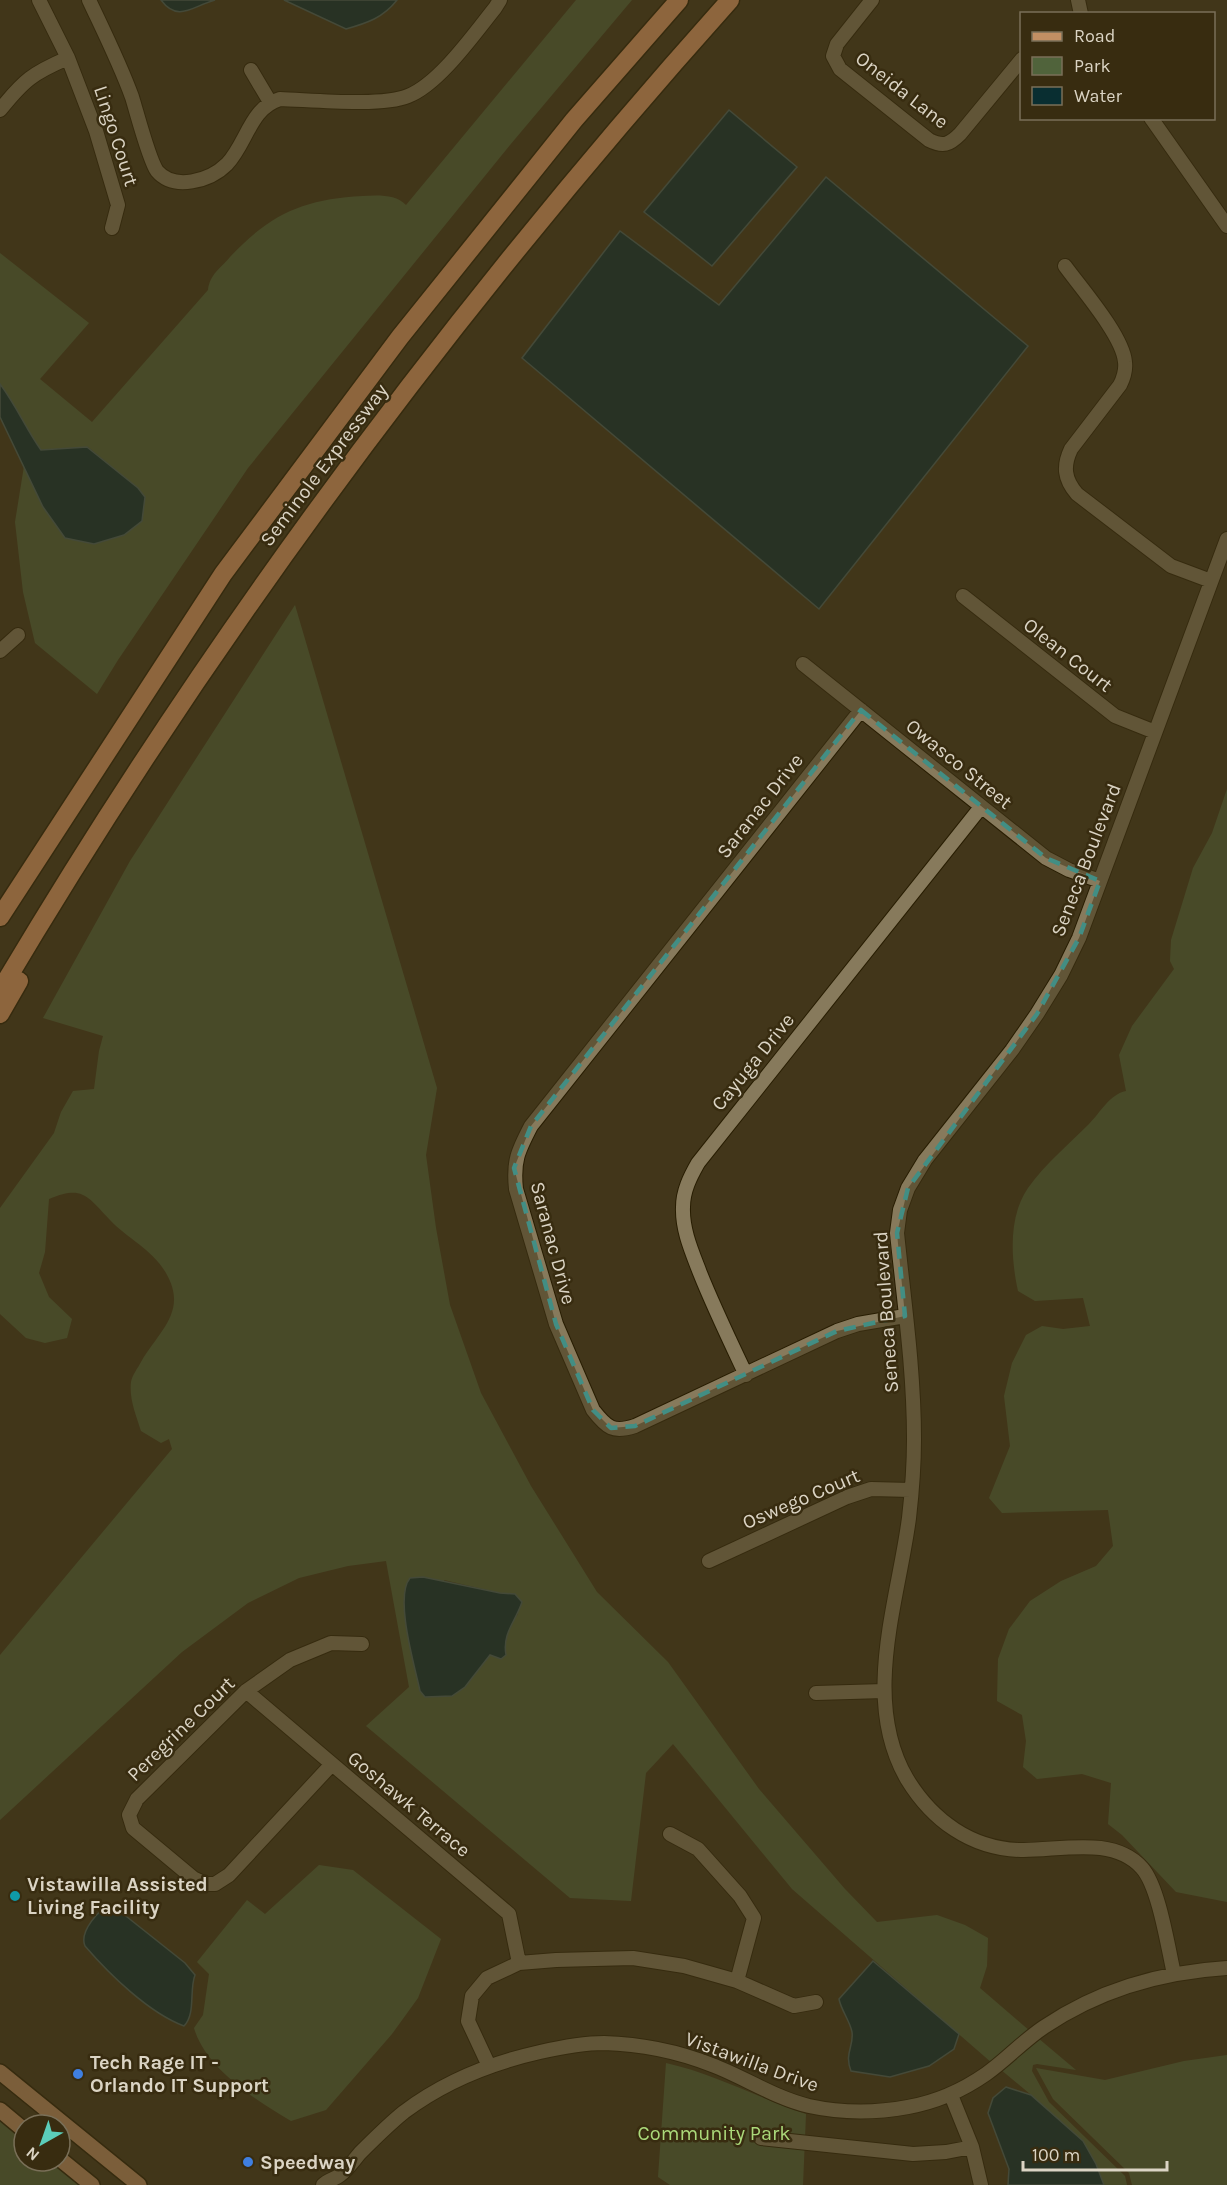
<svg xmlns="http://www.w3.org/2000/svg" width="1227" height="2185" viewBox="0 0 1227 2185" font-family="Karla,sans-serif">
	<rect width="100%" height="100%" fill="#42361a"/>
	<path fill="#50633b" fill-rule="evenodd" d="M 576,0 L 632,0 L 510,145 L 248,468 L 118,660 L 97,694 L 35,643 L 23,592 L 15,522 L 24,466 L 43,507 L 145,497 L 138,488 L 88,447 L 41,450 C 26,429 16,405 0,384 L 0,253 L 89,323 L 40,379 L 92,422 L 208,290 C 210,274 220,269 230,257 C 270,214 304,199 363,196 C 377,195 396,194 406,205 Z
		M 295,605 L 437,1088 L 426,1155 L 436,1228 L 450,1305 L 481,1393 L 531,1486 L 597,1592 L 668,1662 L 759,1789 L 845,1889 L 877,1922 L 937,1915 L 965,1925 L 988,1938 L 987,1966 L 980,1988 L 1030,2031 L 992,2063 L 792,1889 L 673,1744 L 646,1773 L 631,1901 L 570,1898 L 366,1726 L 409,1687 L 386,1561 L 348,1566 L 299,1578 L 248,1603 L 182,1652 L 0,1820 L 0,1655 L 172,1449 L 169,1439 L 161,1443 L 141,1431 C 136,1415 129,1399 131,1382 C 132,1375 138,1368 141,1362 C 160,1330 188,1311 166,1273 C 152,1249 128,1239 110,1220 C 87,1196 83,1185 49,1199 L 45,1252 L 39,1273 L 49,1297 L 72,1319 L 67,1338 L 45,1343 L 26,1338 L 0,1314 L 0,1208 L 54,1133 L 61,1112 L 73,1091 L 94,1089 L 99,1051 L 103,1036 L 43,1018 L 130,861 ZM 444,1580 L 500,1593 L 515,1594 L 518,1614 L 508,1628 L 501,1658 L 490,1655 L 465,1687 Z
		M 1227,789 L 1227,1902 L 1176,1892 L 1122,1835 L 1108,1824 L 1111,1783 L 1082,1774 L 1037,1779 L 1023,1767 L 1026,1741 L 1022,1715 L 997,1701 L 998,1659 L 1009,1629 L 1030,1601 L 1061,1581 L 1096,1566 L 1113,1546 L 1108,1510 L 1002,1513 L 989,1498 L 1010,1446 L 1004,1396 L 1012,1363 L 1026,1335 L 1042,1326 L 1063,1329 L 1090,1326 L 1083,1298 L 1035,1301 L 1018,1291 C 1011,1259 1008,1217 1028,1188 C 1045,1164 1068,1145 1089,1124 C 1100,1113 1110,1094 1126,1091 L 1119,1055 L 1132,1026 L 1174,969 L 1170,961 L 1171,940 L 1193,868 L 1212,833 Z
		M 319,1865 L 353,1870 L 441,1939 L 418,1998 L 392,2034 L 326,2110 L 291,2121 C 256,2100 206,2069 194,2028 L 203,2015 L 209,1974 L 197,1962 L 247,1900 L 265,1914 Z
		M 1038,2038 L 1076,2070 L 1037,2064 L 1033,2065 L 1032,2071 L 1049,2102 L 1125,2176 L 1127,2185 L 1104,2185 L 1096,2164 L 1030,2094 L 1000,2069 Z
		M 1227,2055 L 1227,2185 L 1132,2185 L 1129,2173 L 1053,2099 L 1036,2068 L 1105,2080 L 1184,2061 Z
		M 666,2063 C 715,2074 758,2098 806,2114 L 803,2185 L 670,2185 L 658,2177 Z
		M 0,2118 L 24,2138 L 24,2161 L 52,2161 L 80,2185 L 0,2185 Z"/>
	<path fill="#092e31" stroke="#48605d" stroke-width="1.5" d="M 161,0 L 215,0 C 193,6 178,23 161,0 Z
		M 284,0 L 397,0 C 383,18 367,23 346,29 Z
		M 729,110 L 797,167 L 712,266 L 644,212 Z
		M 826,177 L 1028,346 L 819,609 L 522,358 L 620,231 L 719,305 Z
		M 0,384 C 16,405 26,429 41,450 L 87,447 L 138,488 L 145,497 L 142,521 L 124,535 L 94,544 L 65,538 L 43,507 L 0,417 Z
		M 423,1577 L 500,1593 L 515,1594 L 522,1602 C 516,1621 502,1633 506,1655 L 501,1659 L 490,1655 L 465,1687 L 452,1696 L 425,1697 L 420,1691 C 415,1667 394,1597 410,1578 Z
		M 112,1905 L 185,1963 L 195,1975 C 189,1990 196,2014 184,2026 C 149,2013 109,1974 85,1946 C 79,1932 99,1908 112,1905 Z
		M 873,1961 L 959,2034 L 954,2049 L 929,2066 L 890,2077 L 851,2071 C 844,2053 854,2047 852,2032 C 850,2021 841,2010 839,1999 Z
		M 1006,2087 L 1031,2095 L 1083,2141 L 1096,2164 L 1104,2185 L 1008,2185 L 1009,2169 L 988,2113 L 993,2098 Z"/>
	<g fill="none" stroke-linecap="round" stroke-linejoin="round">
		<defs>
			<path id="minor" d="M 89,0 C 104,32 120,64 132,97 C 137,113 149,160 157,171 C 174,191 210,181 227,164 C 247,143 250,108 280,99 C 312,100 381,107 408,96 C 439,84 474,34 495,8 L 500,0
				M 872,0 L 837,44 L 833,56 L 840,69 L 929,140 C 943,147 949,145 960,134 L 1022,59
				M 1078,0 L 1081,14
				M 68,58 L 96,131 L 118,205 L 112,228
				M 251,70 L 270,102
				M 0,110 C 24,80 33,73 68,58 L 39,0
				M 1151,118 L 1227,226
				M 1065,266 C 1081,288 1123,336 1125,362 C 1126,370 1124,377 1120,385 L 1071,449 C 1063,466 1064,479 1077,494 L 1171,566 L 1211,581
				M 963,596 L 1115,716 L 1155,732
				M 0,651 L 18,635
				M 803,664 L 1046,858 L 1069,870 L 1100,881
				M 861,710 L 531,1126 C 518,1151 513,1161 516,1189 L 556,1324 L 593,1410 C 607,1428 613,1433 635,1426 L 837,1331 L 858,1324 L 905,1316
				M 746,1375 C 730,1341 714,1308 700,1273 C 692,1252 682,1230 683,1207 C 683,1191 690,1177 698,1163 L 981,807
				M 709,1561 L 847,1497 L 871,1489 L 911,1490
				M 246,1691 L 509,1914 L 519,1963
				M 816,1693 L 884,1691
				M 332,1764 L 229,1875 L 215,1884 L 206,1884 L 193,1878 L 133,1828 L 129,1815 L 137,1799 L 246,1691 L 290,1660 L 331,1643 L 362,1644
				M 670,1834 L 698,1849 L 740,1896 L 754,1918 L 737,1981
				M 1174,1974 C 1168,1948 1159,1887 1142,1868 C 1113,1835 1058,1851 1021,1850 C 971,1849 932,1820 907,1779 C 861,1700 898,1602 909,1518 C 912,1492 914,1465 914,1439 C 914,1370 904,1301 897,1233 L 900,1210 L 908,1188 L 925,1160 L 1012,1050 L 1037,1014 L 1061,975 L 1079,938 L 1227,539
				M 489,2066 L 468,2021 L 472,1996 L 487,1978 L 519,1963 L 556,1960 L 633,1958 L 684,1966 L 737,1981 L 794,2006 L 816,2002
				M 951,2095 L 972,2147 L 981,2185
				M 761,2138 L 913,2154 L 946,2152 L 972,2147
				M 323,2185 C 328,2180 335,2179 340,2175 C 348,2169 354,2160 360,2153 C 374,2139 389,2124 404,2112 C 445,2081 491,2063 540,2052 C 562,2047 582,2043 604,2043 C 640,2044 679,2052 712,2065 C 744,2077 775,2098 809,2106 C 841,2113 876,2113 908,2107 C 936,2102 963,2090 986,2074 C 1006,2060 1023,2041 1044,2027 C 1099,1990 1161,1972 1227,1968"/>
			<path id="major" d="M 0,2072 L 139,2185
				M 0,2110 L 24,2130
				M 60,2159 L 92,2185"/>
			<path id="highway" d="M 0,917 L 223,574 L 400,337 L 574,120 L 679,0
				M 0,991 C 209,638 456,306 730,0
				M 0,1014 L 19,981"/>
		</defs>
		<use href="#minor" stroke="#281d02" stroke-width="16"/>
		<use href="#major" stroke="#281d02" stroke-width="18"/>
		<use href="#highway" stroke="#281d02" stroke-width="21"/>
		<use href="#minor" stroke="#877a5c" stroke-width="14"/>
		<use href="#major" stroke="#c28f63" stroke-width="15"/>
		<use href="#highway" stroke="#e99d68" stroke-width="18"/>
	</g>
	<path d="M0 0H1227V2185H0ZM 861,710 L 1046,858 L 1100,881 L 1079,938 L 1037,1014 L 908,1188 L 897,1233 L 905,1316 L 837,1331 L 635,1426 L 611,1428 L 593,1410 L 556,1324 L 514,1168 L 531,1126 Z" fill="#42361a" fill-opacity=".55" fill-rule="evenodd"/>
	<path fill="none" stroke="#428e84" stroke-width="4.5" stroke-dasharray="12 8" stroke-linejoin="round" d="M 861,710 L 1046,858 L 1100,881 L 1079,938 L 1037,1014 L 908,1188 L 897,1233 L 905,1316 L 837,1331 L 635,1426 L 611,1428 L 593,1410 L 556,1324 L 514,1168 L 531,1126 Z"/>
	<circle fill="#0f9aa8" stroke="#382c10" stroke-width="2" cx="15" cy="1896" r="6"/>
	<g fill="#3f7fe0" stroke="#382c10" stroke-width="2">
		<circle cx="78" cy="2074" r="6"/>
		<circle cx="248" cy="2162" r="6"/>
	</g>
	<g text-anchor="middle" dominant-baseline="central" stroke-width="5" stroke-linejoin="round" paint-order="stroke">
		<g font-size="20" fill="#dbd4c4" stroke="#382c10">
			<text transform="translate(902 90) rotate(38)">Oneida Lane</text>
			<text transform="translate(116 136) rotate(72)">Lingo Court</text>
			<text transform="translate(324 465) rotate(-53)">Seminole Expressway</text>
			<text transform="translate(1068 655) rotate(38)">Olean Court</text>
			<text transform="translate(959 764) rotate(39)">Owasco Street</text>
			<text transform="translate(760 806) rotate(-52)">Saranac Drive</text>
			<text transform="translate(1086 860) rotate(-69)">Seneca Boulevard</text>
			<text transform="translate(753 1062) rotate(-51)">Cayuga Drive</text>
			<text transform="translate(553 1243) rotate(75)">Saranac Drive</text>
			<text transform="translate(886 1312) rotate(-94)">Seneca Boulevard</text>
			<text transform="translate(801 1499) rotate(-23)">Oswego Court</text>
			<text transform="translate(181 1729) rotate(-44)">Peregrine Court</text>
			<text transform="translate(409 1804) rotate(40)">Goshawk Terrace</text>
			<text transform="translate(752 2062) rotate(20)">Vistawilla Drive</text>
		</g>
		<g font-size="20" font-weight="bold" fill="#dbd4c4" stroke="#382c10" text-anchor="start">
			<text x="27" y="1884">Vistawilla Assisted<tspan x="27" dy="23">Living Facility</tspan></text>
			<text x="90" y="2062">Tech Rage IT -<tspan x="90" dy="23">Orlando IT Support</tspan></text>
			<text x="260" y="2162">Speedway</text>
		</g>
		<g font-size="20" fill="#abd97a" stroke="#382c10">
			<text x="714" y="2133">Community Park</text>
		</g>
	</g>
	<rect x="1020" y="12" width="195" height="108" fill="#382c10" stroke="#796f58" stroke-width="1.5"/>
	<rect x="1032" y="32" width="30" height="9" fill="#c28f63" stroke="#796f58" stroke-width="1.5"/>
	<text x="1074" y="42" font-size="18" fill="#dbd4c4">Road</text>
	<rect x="1032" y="57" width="30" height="18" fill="#50633b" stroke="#796f58" stroke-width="1.5"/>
	<text x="1074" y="72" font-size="18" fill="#dbd4c4">Park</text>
	<rect x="1032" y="87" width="30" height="18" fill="#092e31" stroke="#796f58" stroke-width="1.5"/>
	<text x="1074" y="102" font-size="18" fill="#dbd4c4">Water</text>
	<g transform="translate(42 2143) rotate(220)"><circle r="28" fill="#382c10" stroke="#796f58" stroke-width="1.5"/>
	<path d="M0-4.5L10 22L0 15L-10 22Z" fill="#5bcebb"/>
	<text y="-9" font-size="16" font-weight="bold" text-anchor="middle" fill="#dbd4c4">N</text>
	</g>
	<path d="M1023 2161v9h144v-9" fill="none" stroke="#dbd4c4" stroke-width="3"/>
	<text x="1032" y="2161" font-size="18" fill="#dbd4c4" stroke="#382c10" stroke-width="4.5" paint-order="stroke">100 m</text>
</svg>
